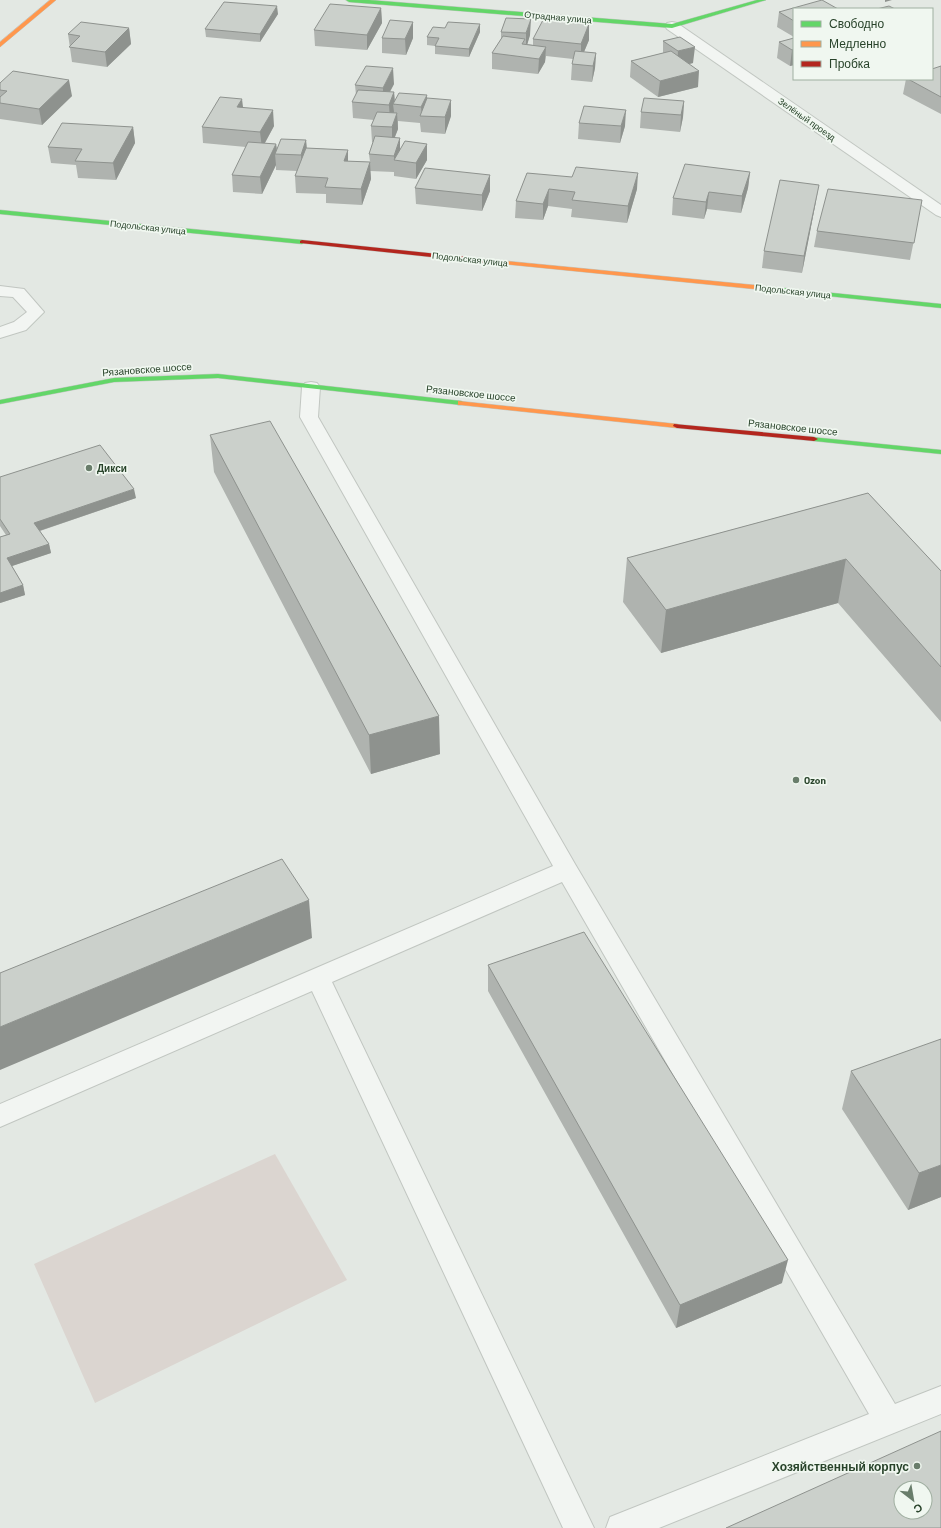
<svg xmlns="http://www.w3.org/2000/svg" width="941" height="1528" viewBox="0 0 941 1528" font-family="Barlow,sans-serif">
	<rect width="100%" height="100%" fill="#e3e8e3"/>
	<path fill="#dbd5d0" d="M 275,1154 L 347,1280 L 95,1403 L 34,1264 Z"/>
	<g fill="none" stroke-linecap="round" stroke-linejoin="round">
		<defs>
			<path id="lane" d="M 0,286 L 24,289 L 44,312 L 26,330 L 0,338 L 0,327 L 14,322 L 27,312 L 13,297 L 0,296 Z
				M 311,382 L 317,383 L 320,387 L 318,417 L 575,864 L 895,1404 L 941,1386 L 941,1414 L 659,1528 L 606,1528 L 610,1517 L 869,1414 L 562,882 L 332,982 L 594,1528 L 563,1528 L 312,991 L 0,1127 L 0,1104 L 553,866 L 300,417 L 302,387 L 305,383 Z"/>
			<path id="street" d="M 672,22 L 677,23 L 941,205 L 941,217 L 936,215 L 667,29 L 665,26 L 667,23 Z"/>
			<path id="fast" d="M 346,0 L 369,0 L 672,24 L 757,0 L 766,0 L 672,28 L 349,2 Z
				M 0,210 L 302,240 L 305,242 L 302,244 L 0,214 Z
				M 754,285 L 941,304 L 941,308 L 752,288 L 751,287 Z
				M 218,374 L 461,401 L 465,403 L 461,405 L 218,378 L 114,382 L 0,404 L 0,400 L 114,378 Z
				M 811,437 L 941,450 L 941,454 L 814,441 L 810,439 Z"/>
			<path id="slow" d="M 50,0 L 56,0 L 0,47 L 0,42 Z
				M 506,261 L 754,285 L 757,287 L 754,289 L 504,264 L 504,262 Z
				M 458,401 L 677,424 L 681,426 L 677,428 L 461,405 L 458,405 Z"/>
			<path id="jam" d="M 302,240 L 506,261 L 509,263 L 506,265 L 300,243 L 300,241 Z
				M 674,424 L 814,437 L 818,439 L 814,441 L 677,428 L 673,426 Z"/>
		</defs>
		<use href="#lane" stroke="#c1c6c1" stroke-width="2"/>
		<use href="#street" stroke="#c1c6c1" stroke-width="2"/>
		<use href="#fast" stroke="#c1c6c1" stroke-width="1"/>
		<use href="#slow" stroke="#c1c6c1" stroke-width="1"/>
		<use href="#jam" stroke="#c1c6c1" stroke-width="1"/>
		<use href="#lane" fill="#f2f5f2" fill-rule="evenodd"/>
		<use href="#street" fill="#f2f5f2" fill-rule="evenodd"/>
		<use href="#fast" fill="#63d668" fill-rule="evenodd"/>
		<use href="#slow" fill="#ff974d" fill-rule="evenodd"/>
		<use href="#jam" fill="#b3261e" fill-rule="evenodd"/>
	</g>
	<path fill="#afb3af" d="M 381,8 L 382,23 L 367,50 L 315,46 L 314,30 Z
		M 794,9 L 794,37 L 777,27 L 779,12 Z
		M 278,14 L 260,42 L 206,37 L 205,29 Z
		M 506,18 L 530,35 L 527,44 L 533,45 L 533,39 L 589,24 L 589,40 L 584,52 L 596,53 L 595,68 L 592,82 L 571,80 L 572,64 L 573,59 L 546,56 L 545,62 L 538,74 L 492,69 L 492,53 L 501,39 L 501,32 Z
		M 413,22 L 413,38 L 406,55 L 382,53 L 382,38 Z
		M 129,28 L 131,44 L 107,67 L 72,62 L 68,34 Z
		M 480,32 L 469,57 L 435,54 L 435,46 L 427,45 L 427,37 Z
		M 680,37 L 693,63 L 689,64 L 698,87 L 658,97 L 630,77 L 631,61 L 663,53 L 663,41 Z
		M 794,38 L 794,65 L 790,66 L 777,58 L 779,42 Z
		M 941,66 L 941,114 L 903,94 L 906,79 L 932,79 Z
		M 0,83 L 72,96 L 42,125 L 0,119 Z
		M 394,84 L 390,92 L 394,92 L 395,102 L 427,99 L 451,116 L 445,134 L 421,132 L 420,123 L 398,121 L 398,129 L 395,137 L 400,149 L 427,144 L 427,160 L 416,179 L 394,176 L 394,172 L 370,171 L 371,179 L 362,205 L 326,203 L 326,194 L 296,193 L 295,176 L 297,171 L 276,170 L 276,165 L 262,194 L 233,192 L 232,175 L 246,147 L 203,143 L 202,127 L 243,107 L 274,126 L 265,143 L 276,144 L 277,148 L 306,140 L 307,148 L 348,150 L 348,161 L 370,162 L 369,154 L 373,142 L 372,142 L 371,126 L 374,120 L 353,118 L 352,102 L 356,95 L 355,85 Z
		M 684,101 L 683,117 L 680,132 L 640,128 L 641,112 Z
		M 579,123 L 625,126 L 620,143 L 578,139 Z
		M 133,127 L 135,143 L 116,180 L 78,178 L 76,165 L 51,163 L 48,147 Z
		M 750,172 L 748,188 L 741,213 L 707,209 L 704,219 L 672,215 L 673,198 Z
		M 527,173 L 637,189 L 627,223 L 571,217 L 572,209 L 548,206 L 543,220 L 515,218 L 516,201 Z
		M 490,175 L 490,191 L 482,211 L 416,204 L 415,188 Z
		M 922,200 L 910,260 L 814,247 L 817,231 Z
		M 816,201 L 802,273 L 762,268 L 764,251 Z
		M 210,435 L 440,754 L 371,774 L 214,472 Z
		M 0,477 L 136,498 L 40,531 L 49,544 L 51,553 L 12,566 L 23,585 L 25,595 L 0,603 L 0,537 L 6,535 L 0,526 Z
		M 868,493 L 941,571 L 941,722 L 838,603 L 661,653 L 623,602 L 627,558 Z
		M 488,965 L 782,1283 L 676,1328 L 488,991 Z
		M 851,1071 L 941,1197 L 908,1210 L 842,1109 Z"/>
	<path fill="#8e928e" d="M 885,0 L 892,0 L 885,2 Z
		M 277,6 L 278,14 L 260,42 L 260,34 Z
		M 381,8 L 382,23 L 367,50 L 367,35 Z
		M 531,19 L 530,35 L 526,49 L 526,33 Z
		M 413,22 L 413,38 L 406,55 L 405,39 Z
		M 480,24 L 480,32 L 469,57 L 469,49 Z
		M 589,24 L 589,40 L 581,59 L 581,44 Z
		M 129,28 L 131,44 L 107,67 L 105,52 Z
		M 546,47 L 545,62 L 538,74 L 539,59 Z
		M 695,47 L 693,63 L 677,67 L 678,51 Z
		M 794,49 L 794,65 L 790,66 L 792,50 Z
		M 596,53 L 595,68 L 592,82 L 593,66 Z
		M 393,68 L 394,84 L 383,104 L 383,88 Z
		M 699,71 L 698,87 L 658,97 L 660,81 Z
		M 69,80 L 72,96 L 42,125 L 39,109 Z
		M 394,92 L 395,105 L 393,104 L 394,112 L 390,121 L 389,105 Z
		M 427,95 L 427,111 L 422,116 L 421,107 Z
		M 242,99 L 244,115 L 237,107 Z
		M 451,100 L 451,116 L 445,134 L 445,117 Z
		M 684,101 L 683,117 L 680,132 L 681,115 Z
		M 273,110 L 274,126 L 262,148 L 260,132 Z
		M 626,110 L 625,126 L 620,143 L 621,126 Z
		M 397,113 L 398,129 L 392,144 L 392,127 Z
		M 133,127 L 135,143 L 116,180 L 113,163 Z
		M 400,138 L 400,154 L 394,160 L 394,156 Z
		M 306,140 L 307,156 L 302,171 L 301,155 Z
		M 276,144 L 277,154 L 275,154 L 276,165 L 262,194 L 260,177 Z
		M 427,144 L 427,160 L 416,179 L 416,163 Z
		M 348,150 L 348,167 L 344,161 Z
		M 370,162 L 371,179 L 362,205 L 361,189 Z
		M 750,172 L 748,188 L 741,213 L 742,196 Z
		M 638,173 L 637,189 L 627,223 L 628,206 Z
		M 490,175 L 490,191 L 482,211 L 482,195 Z
		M 819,185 L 816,201 L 802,273 L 804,256 Z
		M 549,189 L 548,206 L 543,220 L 543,204 Z
		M 709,192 L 707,209 L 704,219 L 706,202 Z
		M 134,489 L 136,498 L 36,532 L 34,523 Z
		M 49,544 L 51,553 L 9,567 L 7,558 Z
		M 846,559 L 838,603 L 661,653 L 666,610 Z
		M 23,585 L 25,595 L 0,603 L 0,593 Z
		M 439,716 L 440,754 L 371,774 L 369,735 Z
		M 309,900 L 312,938 L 0,1070 L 0,1027 Z
		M 941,1165 L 941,1197 L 908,1210 L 919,1173 Z
		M 788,1260 L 782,1283 L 676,1328 L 680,1305 Z"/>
	<path fill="#cbd0cb" stroke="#8e928e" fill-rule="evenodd" d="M 822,0 L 838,9 L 794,9 L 794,21 L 779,12 Z
		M 224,2 L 277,6 L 260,34 L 205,29 Z
		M 330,4 L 381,8 L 367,35 L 314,30 Z
		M 889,6 L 895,9 L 877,9 Z
		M 506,18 L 531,19 L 526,33 L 501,32 Z
		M 390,20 L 413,22 L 405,39 L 382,38 Z
		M 543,20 L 589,24 L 581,44 L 533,39 Z
		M 81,22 L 129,28 L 105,52 L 69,47 L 80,36 L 68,34 Z
		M 448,22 L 480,24 L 469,49 L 435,46 L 439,38 L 427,37 L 433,27 L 445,28 Z
		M 503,36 L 525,39 L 522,44 L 546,47 L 539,59 L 492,53 Z
		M 680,37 L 695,47 L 678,51 L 663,41 Z
		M 794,38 L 794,49 L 792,50 L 779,42 Z
		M 575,51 L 596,53 L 593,66 L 572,64 Z
		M 671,51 L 699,71 L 660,81 L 631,61 Z
		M 366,66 L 393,68 L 383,88 L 355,85 Z
		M 941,66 L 941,97 L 908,79 L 932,79 L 932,69 Z
		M 13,71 L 69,80 L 39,109 L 0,103 L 0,97 L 7,91 L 0,90 L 0,83 Z
		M 358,90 L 394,92 L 389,105 L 352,102 Z
		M 399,93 L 427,95 L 421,107 L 393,104 Z
		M 220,97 L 242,99 L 237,107 L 273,110 L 260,132 L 202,127 Z
		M 427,98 L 451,100 L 445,117 L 420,116 Z
		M 644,98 L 684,101 L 681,115 L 641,112 Z
		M 584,106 L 626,110 L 621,126 L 579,123 Z
		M 377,112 L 397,113 L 392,127 L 371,126 Z
		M 62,123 L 133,127 L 113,163 L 75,161 L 82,149 L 48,147 Z
		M 375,136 L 400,138 L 394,156 L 369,154 Z
		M 281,139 L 306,140 L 301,155 L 275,154 Z
		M 405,141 L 427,144 L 416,163 L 394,160 Z
		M 248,142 L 276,144 L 260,177 L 232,175 Z
		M 306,148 L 348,150 L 344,161 L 370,162 L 361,189 L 325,187 L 328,178 L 295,176 Z
		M 685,164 L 750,172 L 742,196 L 709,192 L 706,202 L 673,198 Z
		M 576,167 L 638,173 L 628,206 L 572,200 L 575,192 L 549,189 L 543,204 L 516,201 L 527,173 L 572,177 Z
		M 425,168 L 490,175 L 482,195 L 415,188 Z
		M 780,180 L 819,185 L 804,256 L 764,251 Z
		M 828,189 L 922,200 L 914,243 L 817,231 Z
		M 270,421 L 439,716 L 369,735 L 210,435 Z
		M 100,445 L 134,489 L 34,523 L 49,544 L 7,558 L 23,585 L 0,593 L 0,537 L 10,534 L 0,519 L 0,477 Z
		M 868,493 L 941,571 L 941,667 L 846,559 L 666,610 L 627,558 Z
		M 282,859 L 309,900 L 0,1027 L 0,973 Z
		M 584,932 L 788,1260 L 680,1305 L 488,965 Z
		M 941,1039 L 941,1165 L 919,1173 L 851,1071 Z
		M 941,1431 L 941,1528 L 726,1528 ZM 901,1488 L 925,1488 L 925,1512 L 901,1512 Z"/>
	<g fill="#697d6b" stroke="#f0f7f0" stroke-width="1.5">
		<circle cx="89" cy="468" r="4"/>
		<circle cx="796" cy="780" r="4"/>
		<circle cx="917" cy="1466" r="4"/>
	</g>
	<g text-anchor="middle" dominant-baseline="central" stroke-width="3.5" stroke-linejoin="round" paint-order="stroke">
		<g font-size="9" fill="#28432a" stroke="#f0f7f0">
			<text transform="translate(558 17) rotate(5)">Отрадная улица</text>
			<text transform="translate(807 119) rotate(35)">Зелёный проезд</text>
			<text transform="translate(148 227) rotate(6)">Подольская улица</text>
			<text transform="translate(470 259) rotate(6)">Подольская улица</text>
			<text transform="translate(793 291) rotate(6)">Подольская улица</text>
		</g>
		<g font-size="10" fill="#28432a" stroke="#f0f7f0">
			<text transform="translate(147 369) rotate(-4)">Рязановское шоссе</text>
			<text transform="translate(471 393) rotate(6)">Рязановское шоссе</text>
			<text transform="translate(793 427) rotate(6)">Рязановское шоссе</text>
		</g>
		<g font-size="10" font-weight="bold" fill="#28432a" stroke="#f0f7f0" text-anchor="start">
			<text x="97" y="468">Дикси</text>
			<text x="804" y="780">Ozon</text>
		</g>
		<g font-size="12" font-weight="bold" fill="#28432a" stroke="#f0f7f0" text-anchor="end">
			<text x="909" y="1466">Хозяйственный корпус</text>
		</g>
	</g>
	<rect x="793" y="8" width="140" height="72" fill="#f0f7f0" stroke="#a0afa1"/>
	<rect x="801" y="21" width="20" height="6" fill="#63d668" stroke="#a0afa1"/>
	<text x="829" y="28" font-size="12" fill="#28432a">Свободно</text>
	<rect x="801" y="41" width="20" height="6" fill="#ff974d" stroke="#a0afa1"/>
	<text x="829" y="48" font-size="12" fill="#28432a">Медленно</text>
	<rect x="801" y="61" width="20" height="6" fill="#b3261e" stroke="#a0afa1"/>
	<text x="829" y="68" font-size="12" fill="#28432a">Пробка</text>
	<g transform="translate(913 1500) rotate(149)"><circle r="19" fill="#f0f7f0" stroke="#a0afa1"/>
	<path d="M0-3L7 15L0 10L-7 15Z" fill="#697d6b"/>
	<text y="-6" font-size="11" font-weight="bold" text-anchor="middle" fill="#28432a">С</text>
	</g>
</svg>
